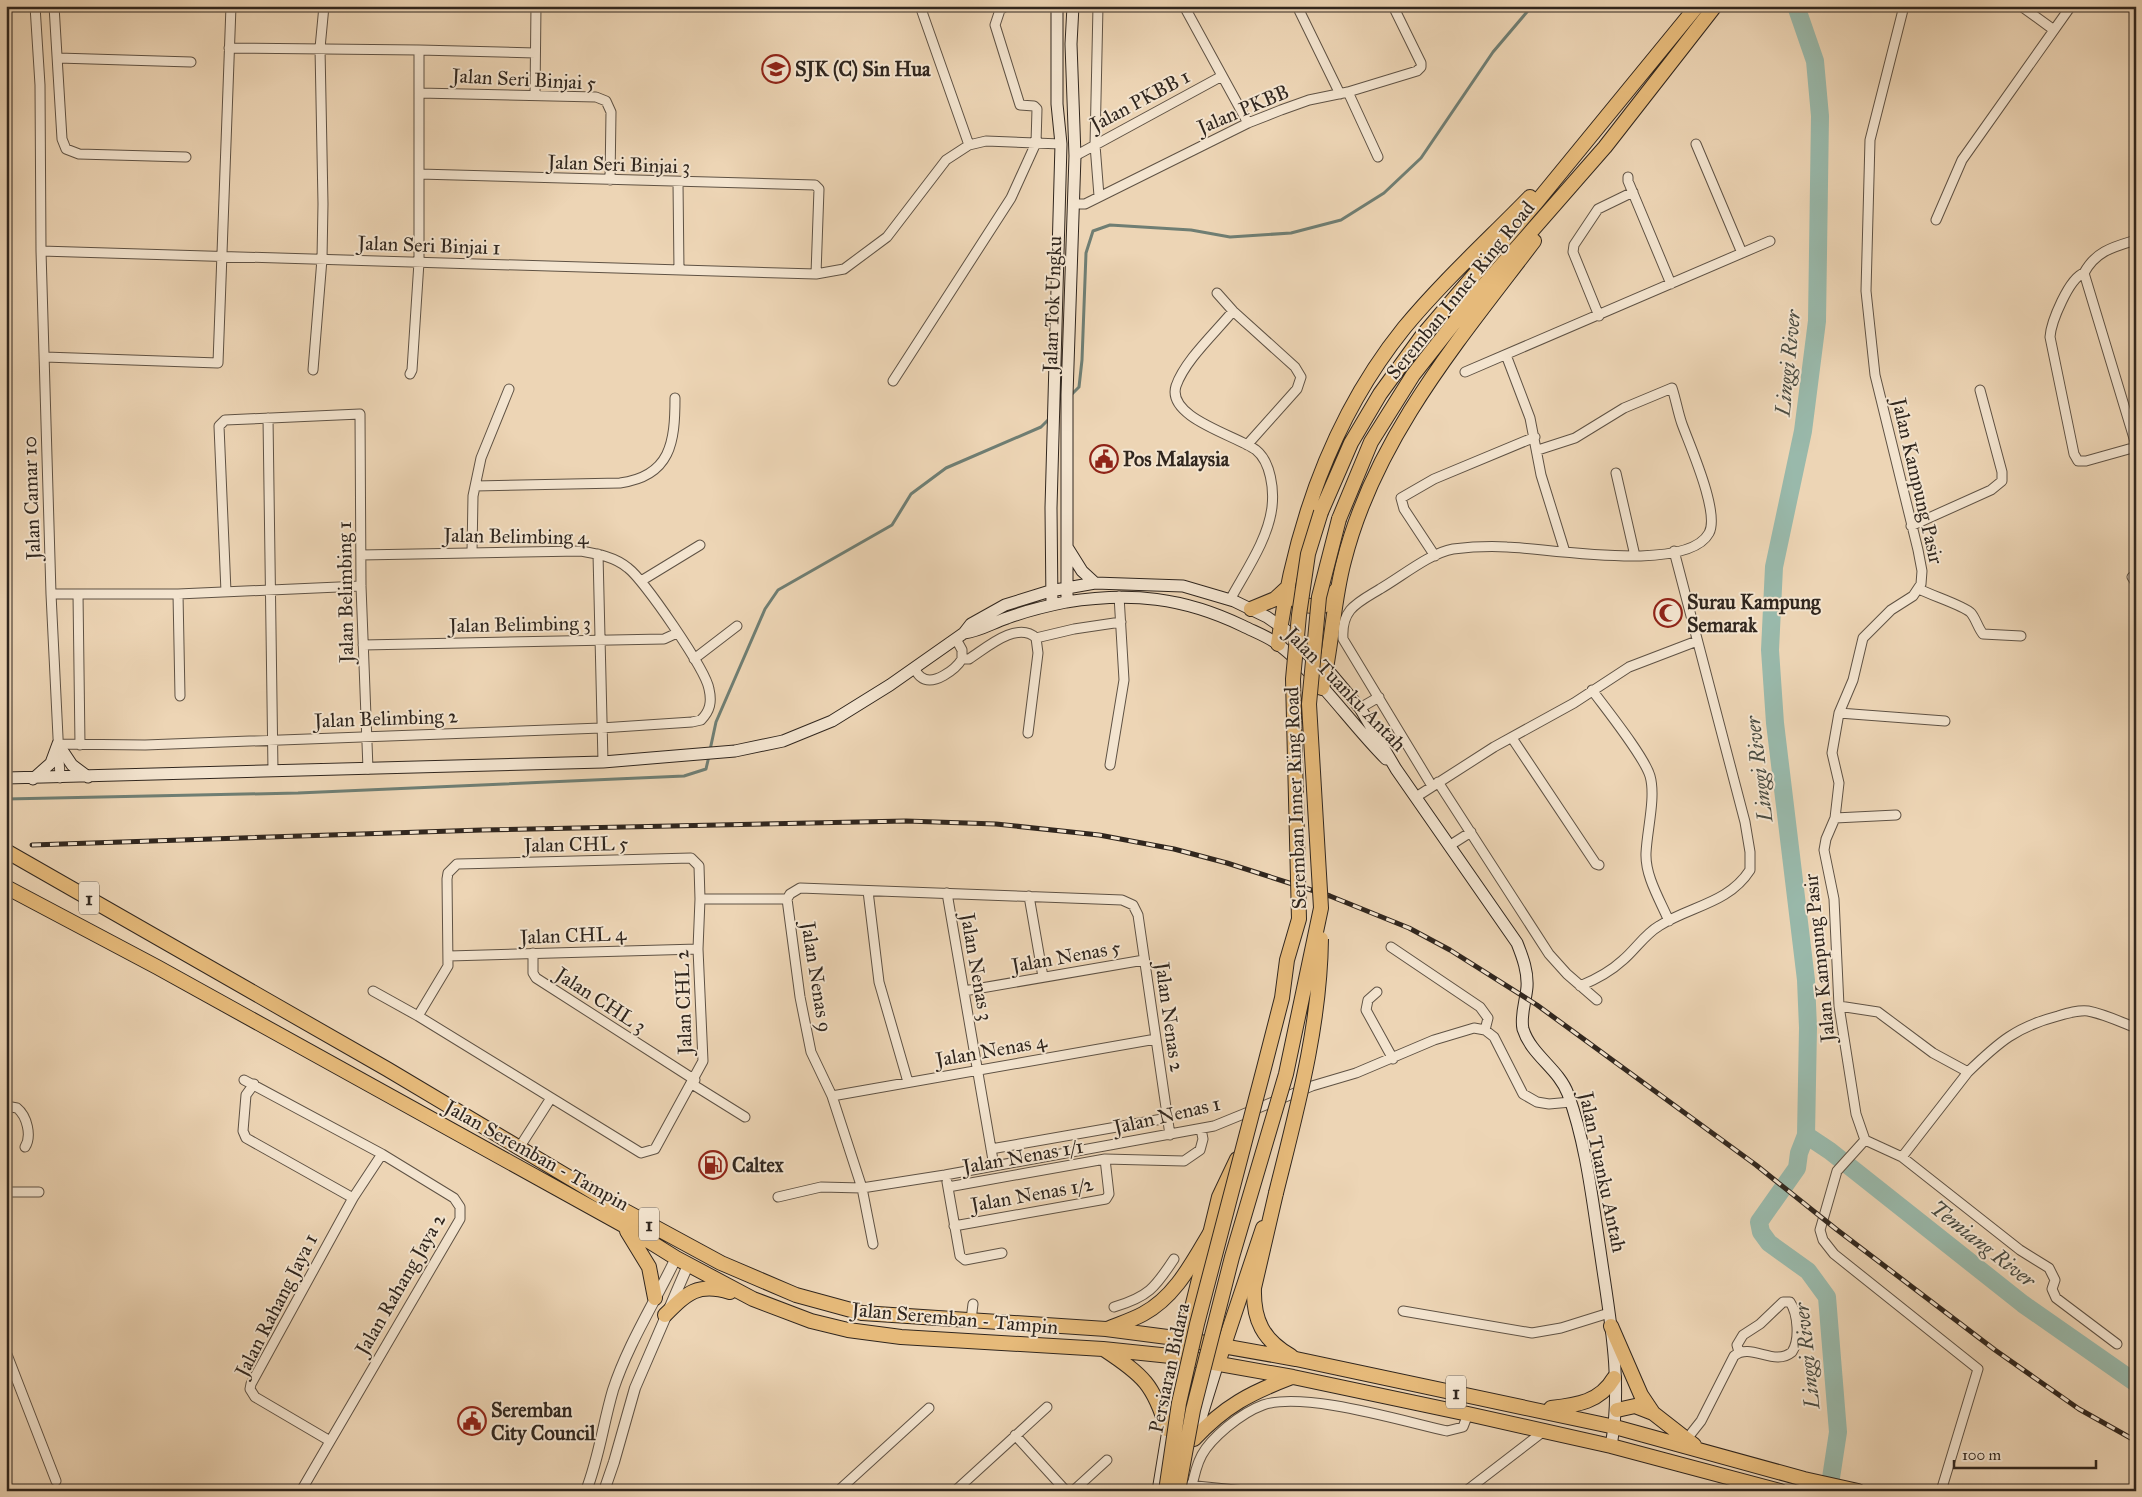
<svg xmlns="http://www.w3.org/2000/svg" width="2142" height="1497" viewBox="0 0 2142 1497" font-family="'IM FELL Great Primer',serif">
	<rect width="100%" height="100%" fill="#edd5b5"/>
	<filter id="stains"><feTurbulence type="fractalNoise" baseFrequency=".004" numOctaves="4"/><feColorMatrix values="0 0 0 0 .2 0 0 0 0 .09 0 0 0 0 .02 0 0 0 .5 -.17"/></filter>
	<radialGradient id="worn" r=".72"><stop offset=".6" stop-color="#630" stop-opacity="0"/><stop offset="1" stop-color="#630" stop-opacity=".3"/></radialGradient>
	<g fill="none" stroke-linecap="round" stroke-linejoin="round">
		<path stroke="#6f7e73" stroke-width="3" d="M 1070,396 L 1079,387 L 1082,360 L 1086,253 L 1093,231 L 1110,225 L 1191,230 L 1230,237 L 1291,233 L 1341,220 L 1384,193 L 1421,158 L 1493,52 L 1532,6
			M 710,750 L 716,722 L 765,609 L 778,590 L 892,525 L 911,494 L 946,468 L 1041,427 L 1051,417
			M 6,799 L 298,793 L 684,776 L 706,769 L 709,756"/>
		<path stroke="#99b9ab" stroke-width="18" d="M 1796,6 L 1815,61 L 1820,116 L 1817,321 L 1803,431 L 1774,567 L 1770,650 L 1775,723 L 1806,980 L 1808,1028 L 1806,1135 L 1799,1153 L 1797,1168 L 1759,1222 L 1761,1232 L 1769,1243 L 1808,1271 L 1827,1297 L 1838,1432 L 1829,1491
			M 1806,1135 L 1830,1151 L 2023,1304 L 2136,1383"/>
		<defs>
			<path id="minor" d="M 35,6 L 40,85 L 41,251 L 51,594 L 60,778
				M 54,6 L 62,139 L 66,149 L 79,154 L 186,157
				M 920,6 L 969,145
				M 1098,6 L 1095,145 L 1099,196
				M 1184,6 L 1248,123
				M 1297,6 L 1340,94
				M 2021,6 L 2054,30
				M 229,48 L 419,50 L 419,262 L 412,370 L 410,374
				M 419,50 L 535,53
				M 58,58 L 191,62
				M 1348,92 L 1378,157
				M 419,93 L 596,97 L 606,101 L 611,112 L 610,180
				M 535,95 L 536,6
				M 1696,144 L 1742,253
				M 1075,156 L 1222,76
				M 419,174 L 815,185 L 819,189 L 816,274
				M 1628,177 L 1628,181 L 1671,284
				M 678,183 L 679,270
				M 1074,204 L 1085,204 L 1248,123 L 1281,110 L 1309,100 L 1348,92 L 1417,71 L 1421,67 L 1421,63 L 1393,6
				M 1936,220 L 1962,160 L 2071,6
				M 2136,240 C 2113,247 2096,251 2084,273 L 2136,445
				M 41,251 L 816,274 L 844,269 L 887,237 L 946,160 L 969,145 L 986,141 L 1061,144
				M 2084,273 C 2069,278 2051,322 2050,337 L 2074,454 L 2078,461 L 2086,461 L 2136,447
				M 1217,293 L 1233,311 L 1295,367 L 1301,377 L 1297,389 L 1247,445
				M 1599,316 L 1573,252 L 1574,245 L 1598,209 L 1633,192
				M 1506,355 L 1530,418 L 1541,475 L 1565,552
				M 45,357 L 218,363 L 231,6
				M 313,370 L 322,259 L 323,204 L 320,48 L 324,6
				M 1465,372 L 1770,241
				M 893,381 L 1011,198 L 1036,143 L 1037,109 L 1034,106 L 1020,105 L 995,25 L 1000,10 L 1006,6
				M 268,418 L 273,771
				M 1616,473 L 1635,556
				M 475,486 L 620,483 C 671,476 675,442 675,398
				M 1911,526 L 1991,490 L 2002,481 L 2002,472 L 1980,390
				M 472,552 L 473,496 L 481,458 L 509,389
				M 598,554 L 603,762
				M 1435,556 L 1404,509 L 1401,498 L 1434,479 L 1535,437
				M 2132,577 L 2136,583
				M 641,581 L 700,545
				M 1919,589 C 1930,595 1965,606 1971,613 C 1976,619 1978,628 1983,634 L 2021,636
				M 226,592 L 219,426 L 225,420 L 360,414 L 361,586 L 368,769
				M 51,594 L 178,594 L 361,586
				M 78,594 L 80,745
				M 178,594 L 180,696
				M 1230,600 C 1245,572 1268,540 1272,507 C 1274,490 1271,462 1256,450 C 1238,436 1166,418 1176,386 C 1185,360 1216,332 1233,311
				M 1036,638 L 1074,629 L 1121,622
				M 363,645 L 664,639 L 677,633
				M 694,659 L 737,626
				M 962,659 L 969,659 C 985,649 1017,620 1036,638 L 1038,653 L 1028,733
				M 914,668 C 916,671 918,675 921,677 C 933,687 956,669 962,659 L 962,650 L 956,639
				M 1592,690 C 1606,709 1644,756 1650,776 C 1656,797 1647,830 1646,853 C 1645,876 1660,900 1669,921
				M 1360,708 L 1379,697
				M 1839,713 L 1945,721
				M 1512,738 L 1596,864 L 1599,865
				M 58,744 L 145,745 L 601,728 L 692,722 L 701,720 C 710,711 712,702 709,689 C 706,670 644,580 628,568 C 615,557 598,554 581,551 L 361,555
				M 1110,765 L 1124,680 L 1119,596
				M 1438,782 L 1549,954 L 1567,974 L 1597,1000
				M 1432,786 L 1343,639 C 1341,609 1357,603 1380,589 C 1401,577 1430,553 1453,549 C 1470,547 1489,546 1507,547 C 1546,548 1687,574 1709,533 C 1720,513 1690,446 1682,424 C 1678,413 1676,400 1672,388 L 1624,408 L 1575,438 L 1538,450
				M 1416,797 L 1494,747 L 1574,703 L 1629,667 L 1697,641
				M 1835,818 L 1896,815
				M 1449,846 L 1471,832
				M 868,891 L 879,982 L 908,1082
				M 947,893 L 994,1166
				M 1029,896 L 1043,977
				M 700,899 L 787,899
				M 1391,947 L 1480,1007 L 1488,1018 L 1485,1030
				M 533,953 L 533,973 L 536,978 L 695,1080
				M 449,956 L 698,949
				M 1580,986 C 1597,979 1610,972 1623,960 C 1635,950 1645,934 1659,926 C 1690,906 1728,904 1750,870 L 1750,852 L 1745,822 L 1674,551
				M 373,991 L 418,1016 L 641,1153 L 655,1149 L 703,1061 L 698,949 L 700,899 L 699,866 L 691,858 L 457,864 L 448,873 L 447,879 L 448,966 L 418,1016
				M 964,991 L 1144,960
				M 1377,992 L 1368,1000 L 1366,1010 L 1393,1059
				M 1839,1006 L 1878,1012 L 1933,1053 L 1968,1072 C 1999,1042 2016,1027 2058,1016 C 2068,1013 2078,1010 2088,1011 C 2104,1014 2121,1022 2136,1028
				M 244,1080 L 382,1154 L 454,1198 L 460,1207 L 460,1219 L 301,1491
				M 254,1084 L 246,1095 L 243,1131 L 246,1138 L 353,1198
				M 692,1084 L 745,1117
				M 832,1096 L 1156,1039
				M 6,1106 L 17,1108 C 27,1116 32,1136 25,1147
				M 1865,1140 L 1856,1114 L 1839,1006 L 1834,899 L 1824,850 L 1826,839 L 1835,818 L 1839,783 L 1832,753 L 1839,713 L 1853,680 L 1863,638 L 1891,610 L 1913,596 L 1921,584 L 1922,571 L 1918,550 L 1875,375 L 1866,291 L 1870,140 L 1904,6
				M 1865,1140 L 1837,1171 L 1820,1230 L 1823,1240 L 1834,1254 L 1978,1369 L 1941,1491
				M 1865,1140 L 1902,1157 L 2020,1250 L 2049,1268 L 2055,1280 L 2052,1289 L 2056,1298 L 2117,1344
				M 519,1148 L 551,1098
				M 991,1149 L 1168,1118
				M 1902,1157 L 1968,1072
				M 947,1182 L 960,1256 L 965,1260 L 1002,1253
				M 948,1187 L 1105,1159 L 1184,1161 L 1200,1150 L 1203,1139 L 1201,1129
				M 6,1192 L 39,1192
				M 778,1197 L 821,1187 L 862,1188 L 945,1175 L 1214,1126 L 1312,1086 L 1356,1073 L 1434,1040 L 1474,1028 L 1485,1030 L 1494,1037 L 1523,1094 L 1537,1102 L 1549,1104 L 1571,1102
				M 954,1226 L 1106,1199 L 1109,1194 L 1105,1159
				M 873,1244 L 862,1188 L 832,1096 L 811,1052 L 800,997 L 787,899 L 790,894 L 800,888 L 1122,900 L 1133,905 L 1138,915 L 1170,1135
				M 1114,1307 C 1148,1297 1155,1288 1174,1259
				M 1403,1311 L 1532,1333 L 1561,1328 L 1609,1313
				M 971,1320 L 973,1304
				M 6,1352 L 56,1481
				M 1015,1435 L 1066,1491
				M 1686,1440 L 1701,1421 L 1734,1356 C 1751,1342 1774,1367 1792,1352 C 1800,1340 1798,1314 1790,1302 L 1783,1302 L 1760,1324 L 1743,1335 L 1737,1345 L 1739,1352
				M 330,1441 L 255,1397 L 250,1389 L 251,1384 L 353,1198 L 382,1154
				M 1187,1485 L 1245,1491
				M 838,1491 L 929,1408
				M 955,1491 L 1047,1407
				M 1073,1491 L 1107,1460
				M 1191,1491 C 1197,1459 1202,1448 1227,1427 C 1238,1418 1249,1410 1263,1405 C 1304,1391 1402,1421 1447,1431 L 1463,1427 L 1468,1414
				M 1466,1491 L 1544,1431"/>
			<path id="tertiary" d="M 586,1491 C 599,1458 603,1424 613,1390 C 628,1344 655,1302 676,1258
				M 604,1491 L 614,1462 L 635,1388 L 688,1265"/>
			<path id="secondary" d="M 1067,547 L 1082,571 L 1095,583
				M 1067,602 L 1067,395 L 1075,156 L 1071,44 L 1073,6
				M 1052,605 L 1051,508 L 1061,144 L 1057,104 L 1057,6
				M 964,633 C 980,631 992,623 1007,618 C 1026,611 1046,606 1066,602 C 1131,592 1183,597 1243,626 C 1255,632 1269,637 1279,645 C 1320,677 1350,723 1386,759
				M 58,744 L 72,765 L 88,777
				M 6,778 L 603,762 L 735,751 L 783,741 L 832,721 L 890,685 L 964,633 L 971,624 L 1005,605 L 1050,591 L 1095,583 L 1183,586 L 1234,601 L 1267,617 L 1306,644 L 1360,708 L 1396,769 L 1517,943 C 1523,958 1528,972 1527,987 C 1526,1000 1520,1016 1523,1029 C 1531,1055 1559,1069 1568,1094 C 1586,1143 1592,1198 1600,1250 C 1609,1314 1623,1381 1611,1446
				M 33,779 L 51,763 L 58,744
				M 1194,1440 L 1218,1363
				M 1158,1491 L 1180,1357"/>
			<path id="primary" d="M 1321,512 L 1351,443 L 1380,394 L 1422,336 L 1535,204 L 1697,6
				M 1339,519 L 1371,442 L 1413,375 L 1479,291 L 1605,147 L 1715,6
				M 1251,609 L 1275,599 L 1287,588 C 1295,605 1305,607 1323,606 L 1338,588
				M 1278,644 C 1294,529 1330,420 1404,328 C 1442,282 1488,240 1530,197
				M 1322,688 C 1332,646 1333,602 1344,561 C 1375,438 1459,340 1534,241
				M 1180,1357 L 1219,1197 L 1237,1159
				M 1218,1363 L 1263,1228"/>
			<path id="trunk" d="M 6,851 L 387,1069 L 627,1212 L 721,1263 L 796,1295 L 862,1313 L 1106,1329 L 1183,1339 L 1296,1359 L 1615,1427 L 1804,1479 L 1858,1491
				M 6,887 L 157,967 L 623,1225 L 676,1258 L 753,1299 L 811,1321 L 848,1330 L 901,1337 L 1103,1349 L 1180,1357 L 1293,1377 L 1468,1414 L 1611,1446 L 1780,1491
				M 1276,1193 L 1254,1288 C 1253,1320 1263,1340 1291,1356
				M 627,1231 L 649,1267 L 655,1298
				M 665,1315 C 687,1293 698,1282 730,1292
				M 1611,1326 L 1641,1395 L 1653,1413 L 1694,1445
				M 1107,1329 C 1119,1324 1132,1320 1143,1314 C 1175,1297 1192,1263 1210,1233
				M 1105,1350 C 1143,1375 1154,1385 1167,1429
				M 1551,1408 C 1577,1405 1600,1402 1614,1378
				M 1617,1410 L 1635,1406 L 1653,1413
				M 1194,1439 C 1225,1406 1250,1393 1292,1377"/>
		</defs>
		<use href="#minor" stroke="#5f5244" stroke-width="11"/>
		<use href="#tertiary" stroke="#5f5244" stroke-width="12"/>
		<use href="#secondary" stroke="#30261e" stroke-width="13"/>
		<use href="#primary" stroke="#30261e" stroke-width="16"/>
		<use href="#trunk" stroke="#30261e" stroke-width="16"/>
		<use href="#minor" stroke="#f3e4cf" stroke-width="9"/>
		<use href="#tertiary" stroke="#f3e4cf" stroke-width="10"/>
		<use href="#secondary" stroke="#f3e4cf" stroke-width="11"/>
		<use href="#primary" stroke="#e6ba7a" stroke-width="14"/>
		<use href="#trunk" stroke="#e6ba7a" stroke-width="14"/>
		<defs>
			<path id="rail" d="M 32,845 L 482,830 L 906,821 L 996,824 L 1099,835 L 1174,849 L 1227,863 L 1330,896 L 1409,928 L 1450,950 L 1537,1005 L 1756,1165 L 1836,1229 L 1995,1350 L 2079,1409 L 2136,1441"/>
		</defs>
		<use href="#rail" stroke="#30261e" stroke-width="5"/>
		<use href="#rail" stroke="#f3e4cf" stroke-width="3" stroke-dasharray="9" stroke-linecap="butt"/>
		<defs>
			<path id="primary-bridge" d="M 1276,1193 C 1297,1109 1320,1026 1321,939
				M 1166,1491 L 1179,1403 L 1197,1324 L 1264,1068 L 1282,998 L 1287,960 L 1299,919 L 1293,679 L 1299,615 L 1308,554 L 1321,512
				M 1178,1491 L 1193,1410 L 1232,1257 L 1286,1074 L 1321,908 L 1309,704 L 1319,597 L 1339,519"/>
		</defs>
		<use href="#primary-bridge" stroke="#30261e" stroke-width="16" stroke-linecap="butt"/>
		<use href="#primary-bridge" stroke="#e6ba7a" stroke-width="14"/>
	</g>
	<defs>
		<symbol id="school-ring" viewBox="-11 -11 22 22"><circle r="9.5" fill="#f3e4cf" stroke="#8f2418" stroke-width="1.5"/><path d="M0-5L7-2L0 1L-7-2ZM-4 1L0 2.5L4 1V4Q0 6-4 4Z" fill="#8f2418"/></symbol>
		<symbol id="civic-ring" viewBox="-11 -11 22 22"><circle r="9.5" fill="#f3e4cf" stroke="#8f2418" stroke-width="1.5"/><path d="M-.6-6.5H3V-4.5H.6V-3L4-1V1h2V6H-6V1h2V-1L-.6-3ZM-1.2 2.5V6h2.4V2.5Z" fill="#8f2418"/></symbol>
		<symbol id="mosque-ring" viewBox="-11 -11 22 22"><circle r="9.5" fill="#f3e4cf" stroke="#8f2418" stroke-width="1.5"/><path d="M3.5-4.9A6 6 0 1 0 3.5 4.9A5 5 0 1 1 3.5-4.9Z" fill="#8f2418"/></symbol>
		<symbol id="fuel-ring" viewBox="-11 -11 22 22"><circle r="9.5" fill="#f3e4cf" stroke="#8f2418" stroke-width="1.5"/><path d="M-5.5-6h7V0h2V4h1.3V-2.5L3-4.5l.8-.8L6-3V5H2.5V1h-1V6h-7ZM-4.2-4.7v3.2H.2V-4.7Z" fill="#8f2418"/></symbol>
	</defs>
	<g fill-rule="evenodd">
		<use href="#school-ring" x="760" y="53" width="32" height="32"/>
		<use href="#civic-ring" x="1088" y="443" width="32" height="32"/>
		<use href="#mosque-ring" x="1652" y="597" width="32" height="32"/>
		<use href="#fuel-ring" x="697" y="1149" width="32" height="32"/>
		<use href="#civic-ring" x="456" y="1405" width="32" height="32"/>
	</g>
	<g text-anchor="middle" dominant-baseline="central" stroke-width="4" stroke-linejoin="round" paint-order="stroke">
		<g fill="#f3e4cf" stroke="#6a5f53" stroke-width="1">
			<rect x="79" y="881.5" width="20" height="33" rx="4"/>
			<rect x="639" y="1207.5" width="20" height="33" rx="4"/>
			<rect x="1446" y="1375.5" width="20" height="33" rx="4"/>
		</g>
		<g font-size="19" font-weight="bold" fill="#30261e">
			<text x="89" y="898">1</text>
			<text x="649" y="1224">1</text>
			<text x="1456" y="1392">1</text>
		</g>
		<g font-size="20" font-weight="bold" fill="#30261e" stroke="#f3e4cf" text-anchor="start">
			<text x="795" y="69">SJK (C) Sin Hua</text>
			<text x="1123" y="459">Pos Malaysia</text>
			<text x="1687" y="602">Surau Kampung<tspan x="1687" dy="23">Semarak</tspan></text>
			<text x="732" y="1165">Caltex</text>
			<text x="491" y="1410">Seremban<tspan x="491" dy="23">City Council</tspan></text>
		</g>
		<g font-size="20" fill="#30261e" stroke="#f3e4cf">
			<text transform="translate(524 79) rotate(3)">Jalan Seri Binjai 5</text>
			<text transform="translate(1140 100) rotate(-28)">Jalan PKBB 1</text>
			<text transform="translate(1243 109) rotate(-23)">Jalan PKBB</text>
			<text transform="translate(619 164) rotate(2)">Jalan Seri Binjai 3</text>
			<text transform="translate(429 245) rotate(2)">Jalan Seri Binjai 1</text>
			<text transform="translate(1460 290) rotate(-51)">Seremban Inner Ring Road</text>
			<text transform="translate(1052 304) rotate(-88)">Jalan Tok Ungku</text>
			<text transform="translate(1918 481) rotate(77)">Jalan Kampung Pasir</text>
			<text transform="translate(31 498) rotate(-92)">Jalan Camar 10</text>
			<text transform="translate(516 536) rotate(1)">Jalan Belimbing 4</text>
			<text transform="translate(345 592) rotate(-91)">Jalan Belimbing 1</text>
			<text transform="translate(520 624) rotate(-1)">Jalan Belimbing 3</text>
			<text transform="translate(1346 689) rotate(46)">Jalan Tuanku Antah</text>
			<text transform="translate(386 718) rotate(-2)">Jalan Belimbing 2</text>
			<text transform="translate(1295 798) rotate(-92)">Seremban Inner Ring Road</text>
			<text transform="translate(576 844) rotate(-1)">Jalan CHL 5</text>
			<text transform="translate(573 935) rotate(-2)">Jalan CHL 4</text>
			<text transform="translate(1066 956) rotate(-10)">Jalan Nenas 5</text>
			<text transform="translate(1819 958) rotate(-96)">Jalan Kampung Pasir</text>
			<text transform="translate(977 967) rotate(80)">Jalan Nenas 3</text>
			<text transform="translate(817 977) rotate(81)">Jalan Nenas 9</text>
			<text transform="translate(601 1000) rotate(33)">Jalan CHL 3</text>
			<text transform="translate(683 1002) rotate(-92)">Jalan CHL 2</text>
			<text transform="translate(1170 1017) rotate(82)">Jalan Nenas 2</text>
			<text transform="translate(991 1050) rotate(-10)">Jalan Nenas 4</text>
			<text transform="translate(1167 1115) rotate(-13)">Jalan Nenas 1</text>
			<text transform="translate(537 1155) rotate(29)">Jalan Seremban - Tampin</text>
			<text transform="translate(1023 1156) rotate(-10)">Jalan Nenas 1/1</text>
			<text transform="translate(1603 1172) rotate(78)">Jalan Tuanku Antah</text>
			<text transform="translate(1032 1194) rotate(-10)">Jalan Nenas 1/2</text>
			<text transform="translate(400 1284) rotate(-60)">Jalan Rahang Jaya 2</text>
			<text transform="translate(276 1305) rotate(-63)">Jalan Rahang Jaya 1</text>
			<text transform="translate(955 1318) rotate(5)">Jalan Seremban - Tampin</text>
			<text transform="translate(1169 1368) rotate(-78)">Persiaran Bidara</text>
		</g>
		<g font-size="21" font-style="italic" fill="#4a4b41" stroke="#f3e4cf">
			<text transform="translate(1788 363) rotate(-84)">Linggi River</text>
			<text transform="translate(1759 769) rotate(-97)">Linggi River</text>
			<text transform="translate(1983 1244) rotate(38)">Temiang River</text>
			<text transform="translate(1807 1356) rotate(-96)">Linggi River</text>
		</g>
	</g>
	<rect width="2142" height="1497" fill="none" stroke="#edd5b5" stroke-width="25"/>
	<rect x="8" y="8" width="2127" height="1482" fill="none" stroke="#30261e" stroke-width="2.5"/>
	<rect x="12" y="12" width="2117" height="1472" fill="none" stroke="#30261e"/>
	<path d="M1954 1460v8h142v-8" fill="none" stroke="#30261e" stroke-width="2.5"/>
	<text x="1962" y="1460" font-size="15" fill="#30261e" stroke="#f3e4cf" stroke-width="4" paint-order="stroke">100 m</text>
	<rect width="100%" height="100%" filter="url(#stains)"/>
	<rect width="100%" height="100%" fill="url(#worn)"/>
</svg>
